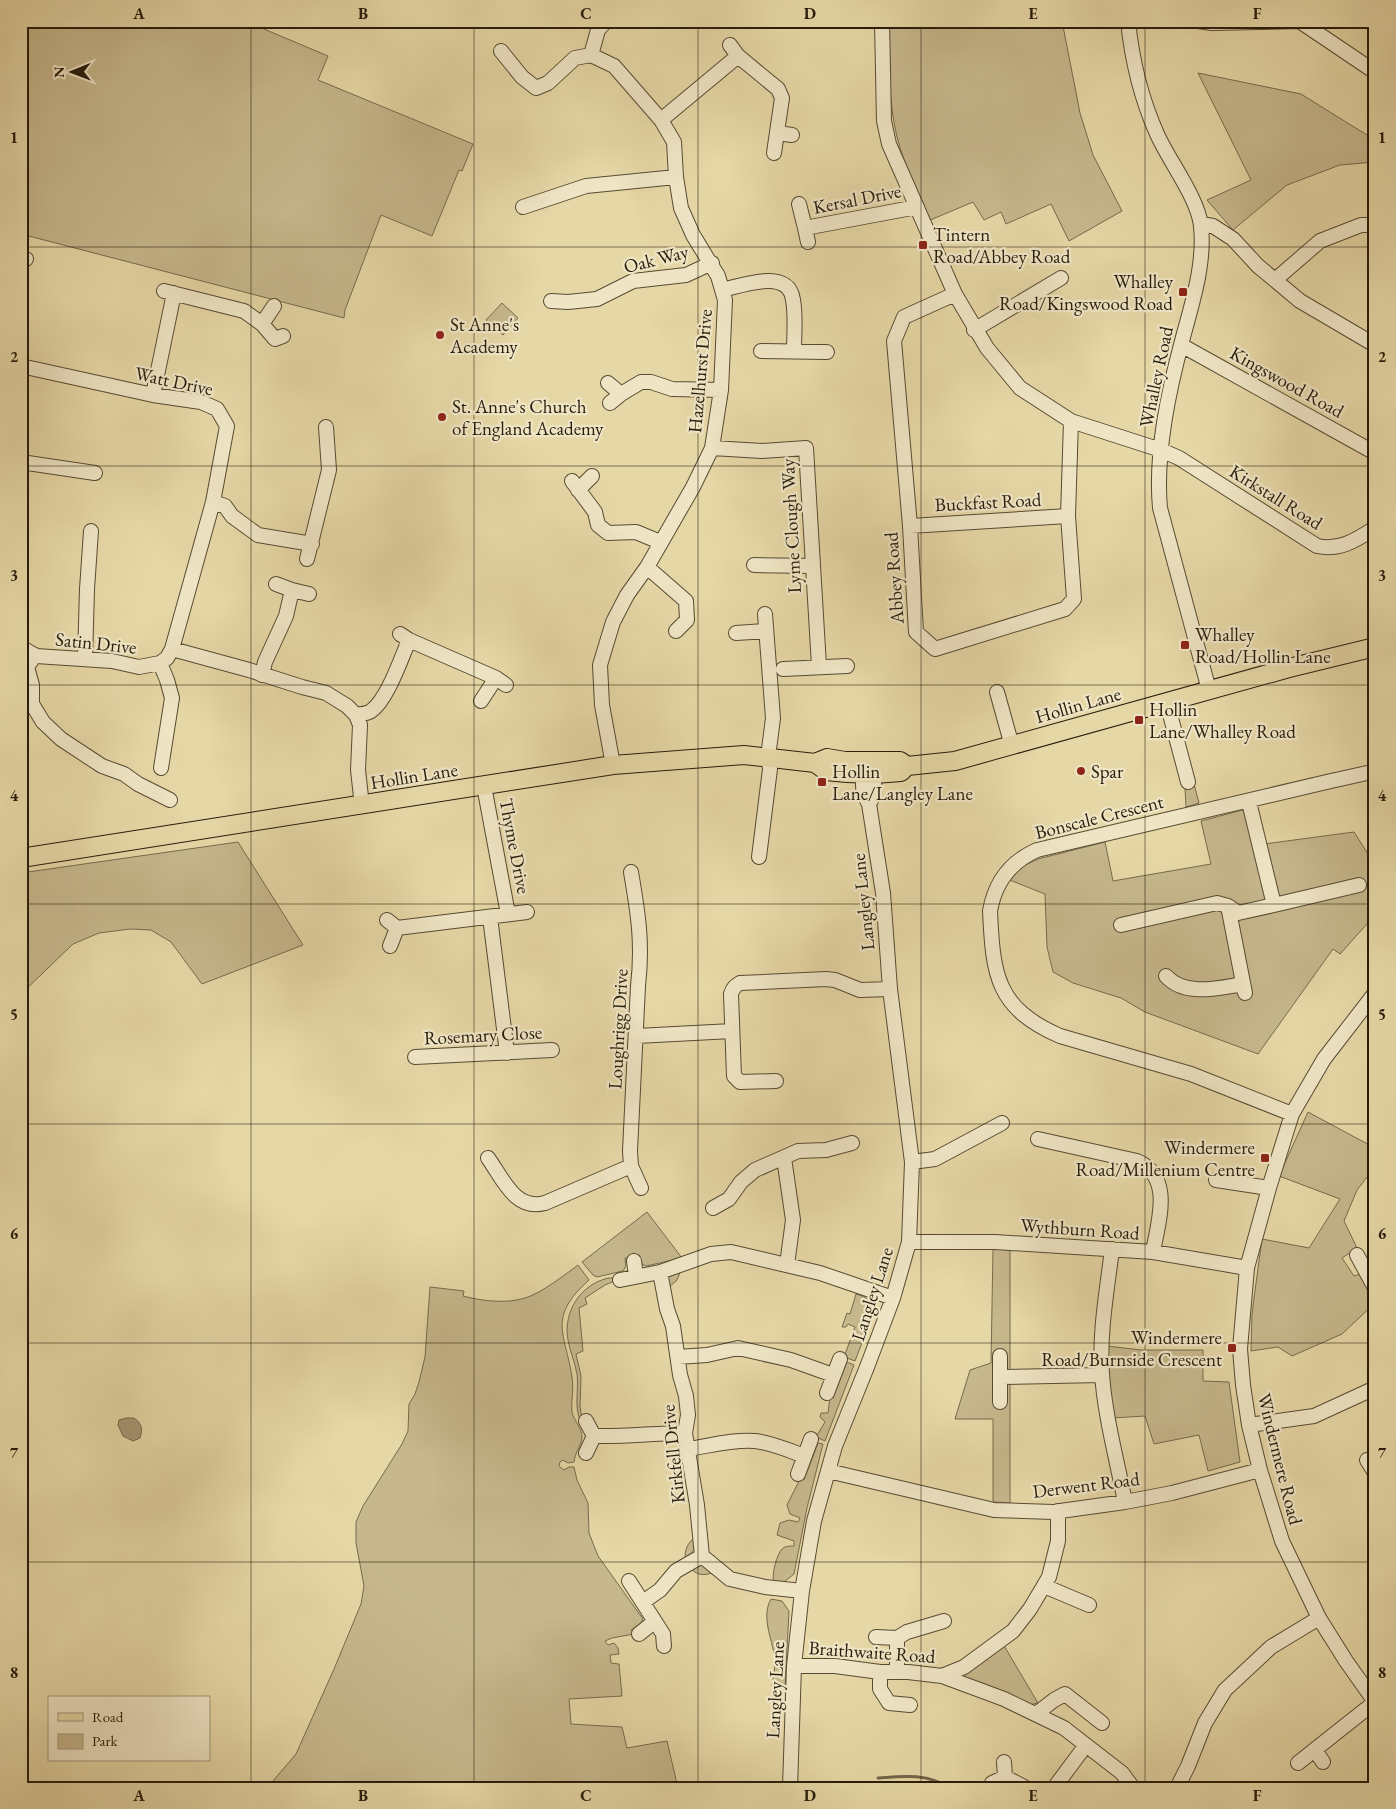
<svg xmlns="http://www.w3.org/2000/svg" width="1396" height="1809" viewBox="0 0 1396 1809" font-family="'EB Garamond',serif">
	<rect width="100%" height="100%" fill="#e6d7a6"/>
	<filter id="stains"><feTurbulence type="fractalNoise" baseFrequency=".004" numOctaves="4"/><feColorMatrix values="0 0 0 0 .2 0 0 0 0 .09 0 0 0 0 .02 0 0 0 .5 -.17"/></filter>
	<radialGradient id="worn" r=".72"><stop offset=".6" stop-color="#630" stop-opacity="0"/><stop offset="1" stop-color="#630" stop-opacity=".3"/></radialGradient>
	<path fill="#c6b78c" stroke="#766a4c" d="M 21,21 L 245,21 L 328,56 L 318,80 L 473,144 L 462,171 L 459,170 L 432,236 L 381,215 L 345,310 L 344,318 L 21,234 Z
		M 889,21 L 1062,21 L 1080,113 L 1093,155 L 1122,211 L 1069,241 L 1051,204 L 1006,224 L 1001,212 L 984,220 L 973,202 L 928,221 C 918,194 904,164 897,137 C 888,100 889,59 889,21 Z
		M 1198,73 L 1301,94 L 1375,140 L 1375,162 L 1340,165 L 1287,185 L 1233,230 L 1207,200 L 1251,180 Z
		M 502,303 L 518,318 L 503,335 L 486,320 Z
		M 1194,784 L 1199,803 L 1186,807 L 1185,787 Z
		M 1254,807 L 1264,844 L 1354,832 L 1375,865 L 1375,915 L 1340,954 L 1333,949 L 1258,1054 L 1145,1012 L 1121,998 L 1073,983 L 1053,972 L 1047,947 L 1045,894 L 1007,879 L 1019,868 L 1038,859 L 1105,842 L 1113,881 L 1211,864 L 1201,821 Z
		M 238,842 L 303,945 L 202,984 L 171,942 L 151,930 L 130,929 L 99,933 L 73,944 L 21,994 L 21,873 Z
		M 1308,1112 L 1375,1148 L 1375,1167 L 1357,1190 L 1344,1221 L 1357,1248 L 1342,1258 L 1354,1276 L 1360,1274 L 1375,1297 L 1375,1303 L 1342,1334 L 1292,1356 L 1278,1347 L 1251,1351 L 1252,1313 L 1262,1239 L 1309,1248 L 1340,1199 L 1279,1176 Z
		M 647,1212 L 682,1258 L 646,1266 L 642,1264 L 639,1255 L 625,1258 L 626,1266 L 623,1271 L 597,1277 L 593,1275 L 582,1262 Z
		M 993,1249 L 1010,1249 L 1010,1503 L 993,1502 L 993,1419 L 955,1419 L 970,1370 L 991,1363 Z
		M 578,1265 L 589,1280 C 547,1318 565,1332 572,1377 C 574,1389 571,1401 572,1412 C 574,1421 582,1428 582,1437 C 582,1445 575,1452 574,1462 L 568,1463 L 563,1460 L 560,1462 L 559,1466 L 564,1470 L 569,1467 L 574,1467 L 577,1480 L 588,1503 L 589,1533 L 598,1556 L 643,1619 L 641,1623 L 631,1630 L 634,1634 L 612,1638 L 605,1641 L 608,1645 L 614,1643 L 618,1648 L 619,1654 L 610,1655 L 611,1663 L 619,1664 L 622,1696 L 569,1699 L 571,1724 L 622,1727 L 627,1748 L 667,1741 L 678,1788 L 267,1788 L 296,1754 L 334,1669 L 361,1604 L 364,1586 L 356,1543 L 356,1522 L 363,1506 L 402,1444 L 408,1431 L 409,1404 L 415,1394 L 419,1382 L 425,1357 L 430,1287 L 464,1291 L 463,1296 C 482,1301 506,1304 525,1298 C 540,1294 566,1274 578,1265 Z
		M 681,1270 L 677,1280 L 667,1289 C 667,1276 669,1274 681,1270 Z
		M 608,1278 L 616,1278 L 617,1280 L 605,1285 L 585,1298 L 587,1304 L 579,1308 L 583,1351 L 576,1354 L 581,1376 L 580,1406 L 582,1419 L 580,1420 C 574,1405 579,1390 577,1374 C 575,1362 570,1352 568,1340 C 563,1312 580,1285 608,1278 Z
		M 856,1294 C 867,1297 873,1302 873,1314 L 855,1361 L 844,1357 L 855,1327 L 848,1324 L 846,1327 L 842,1327 L 847,1313 L 850,1314 Z
		M 1107,1346 L 1141,1350 L 1203,1350 L 1203,1381 L 1229,1382 L 1240,1462 L 1208,1471 L 1199,1435 L 1154,1444 L 1145,1416 L 1112,1418 Z
		M 847,1362 L 854,1365 L 825,1441 L 816,1437 L 825,1422 L 820,1417 L 821,1413 L 828,1413 L 830,1397 L 833,1398 Z
		M 818,1443 L 823,1444 L 807,1508 L 794,1574 L 784,1582 L 774,1582 C 771,1575 777,1554 782,1549 C 785,1546 790,1546 794,1546 L 794,1541 L 777,1535 L 780,1523 L 789,1520 L 798,1522 L 800,1518 L 790,1514 L 787,1505 L 800,1479 L 804,1480 Z
		M 695,1537 C 696,1548 694,1553 685,1559 C 685,1549 687,1544 695,1537 Z
		M 700,1564 L 704,1565 L 714,1572 C 705,1576 696,1576 690,1567 Z
		M 771,1599 L 782,1601 L 789,1611 L 785,1687 L 772,1686 C 773,1678 775,1670 775,1662 C 774,1642 760,1618 771,1599 Z
		M 1003,1644 L 1038,1703 L 1025,1706 L 960,1680 L 957,1673 Z"/>
	<path fill="#a59772" stroke="#736649" d="M 126,1418 L 134,1418 C 142,1424 143,1428 140,1438 L 133,1441 L 123,1436 L 118,1425 L 119,1420 Z"/>
	<g fill="none" stroke-linecap="round" stroke-linejoin="round">
		<path stroke="#736649" stroke-width="3" d="M 878,1778 C 903,1776 928,1773 949,1788"/>
		<defs>
			<path id="minor" d="M 882,21 L 884,121 L 889,144 L 955,294 L 987,348 L 1020,388 L 1071,421 L 1161,450 L 1179,458 L 1317,546 C 1340,551 1356,540 1375,528
				M 1128,21 C 1132,61 1141,98 1157,134 C 1169,161 1198,198 1201,226 C 1205,265 1192,303 1182,341 C 1168,393 1155,454 1160,508 L 1209,690
				M 1198,21 L 1212,23 L 1301,21
				M 1301,22 L 1375,72
				M 730,45 L 738,56
				M 501,51 L 522,77 L 536,88 L 548,83 L 575,58 L 591,55 L 614,66 L 661,120 L 674,142 L 676,177 L 681,208 L 693,235 L 718,276 L 725,300 L 721,390 L 712,448 L 693,487 L 647,567 L 627,595 L 613,622 L 600,665 L 602,705 L 613,765
				M 591,55 L 598,30 L 606,21
				M 661,120 L 738,56 L 778,89 L 782,98 L 774,153
				M 777,133 L 792,135
				M 799,204 L 805,228 L 917,207
				M 523,207 L 586,186 L 676,177
				M 1201,224 L 1213,226 L 1233,239 L 1258,266 L 1300,301 L 1375,345
				M 805,228 L 808,242
				M 21,258 L 26,259
				M 1275,280 L 1320,241 L 1361,225 L 1375,225
				M 722,290 C 743,285 789,268 793,300 C 796,316 794,335 794,351
				M 164,291 L 244,311 L 262,324 L 275,339 L 283,336
				M 955,294 L 904,317 L 894,341 L 910,526 L 916,632 L 935,649 L 1065,609 L 1074,599 L 1068,516 L 1071,421
				M 551,301 L 568,302 L 597,299 L 633,281 L 686,275 L 712,263
				M 262,324 L 274,306
				M 974,330 L 1061,278
				M 1181,345 L 1375,453
				M 761,351 L 827,352
				M 21,366 L 153,395 L 201,402 L 217,409 L 227,426 L 213,502 L 172,649
				M 608,383 L 621,394
				M 153,395 L 174,293
				M 610,403 L 621,394 L 641,382 L 651,382 L 672,389 L 721,390
				M 712,448 L 762,451 L 806,448 L 819,666
				M 21,462 L 95,473
				M 572,481 L 595,512 L 598,525 L 608,533 L 636,532 L 660,542
				M 578,490 L 592,476
				M 213,502 L 225,506 L 232,516 L 258,535 L 312,544
				M 910,526 L 1068,516
				M 307,559 L 329,470 L 326,427
				M 754,565 L 812,566
				M 647,567 L 686,601 L 687,620 L 676,631
				M 276,584 L 292,590 L 309,594
				M 736,633 L 766,631
				M 400,634 L 409,640 L 496,678 L 506,685
				M 21,647 L 36,656 L 112,661 L 139,667 L 160,663 L 167,658 L 172,649 L 249,670 L 302,687 L 326,693 L 347,706 L 356,715 L 360,725 L 358,770 L 362,806
				M 35,655 L 27,667 L 32,685 L 32,704 L 43,722 L 61,739 L 102,766 L 124,774 L 138,784 L 170,800
				M 85,659 L 87,589 L 91,531
				M 160,663 L 167,680 L 172,698 L 161,768
				M 783,669 L 847,666
				M 262,675 L 265,662 L 286,616 L 292,590
				M 997,692 L 1012,746
				M 481,701 L 496,678
				M 1167,703 L 1188,782
				M 356,715 C 360,714 367,714 371,711 C 387,700 401,659 409,640
				M 868,761 C 874,775 878,790 869,804 C 860,790 862,775 868,761 Z
				M 484,786 L 508,914
				M 759,857 L 770,769 L 768,757 L 773,718 L 765,614
				M 631,872 C 638,913 643,943 638,986 L 630,1151 L 631,1166 L 641,1188
				M 1274,905 L 1359,885
				M 1228,906 L 1245,993
				M 490,917 L 507,1053
				M 387,920 L 397,928 L 527,912
				M 1121,925 L 1217,903 L 1228,906 L 1238,913 L 1274,905 L 1249,802
				M 390,946 L 397,928
				M 1166,976 C 1185,997 1218,988 1243,984
				M 637,1036 L 732,1031
				M 415,1057 L 552,1050
				M 776,1081 L 740,1082 L 734,1076 L 731,994 C 733,988 735,986 740,983 L 826,979 L 835,980 L 860,990 L 890,989
				M 1292,1114 L 1191,1074 L 1060,1036 C 996,1008 993,975 990,911 C 995,882 1010,862 1037,850 L 1331,781 L 1367,773 L 1375,773
				M 1038,1139 L 1137,1161 C 1174,1177 1158,1222 1153,1252
				M 488,1158 C 503,1179 515,1211 545,1203 L 631,1166
				M 784,1158 L 793,1220 L 787,1265
				M 912,1162 L 935,1159 L 1002,1123
				M 1216,1180 L 1269,1188
				M 713,1208 L 729,1199 L 741,1182 L 755,1170 L 798,1151 L 826,1150 L 852,1143
				M 909,1242 L 995,1242 L 1153,1252 L 1247,1268
				M 1112,1249 C 1107,1291 1099,1333 1102,1374 C 1105,1417 1117,1460 1125,1502
				M 1357,1255 L 1375,1288
				M 634,1261 L 636,1276
				M 660,1272 L 667,1309 L 673,1326 L 680,1375 L 686,1396 L 688,1415 L 685,1433 L 697,1505 L 702,1556 L 730,1579 L 765,1587 L 802,1591
				M 620,1280 L 660,1272 L 711,1254 L 731,1252 L 820,1273 L 893,1298
				M 678,1357 L 707,1355 L 738,1348 L 791,1360 L 833,1375
				M 1000,1377 L 1102,1375
				M 827,1393 L 840,1359
				M 1000,1402 L 1000,1356
				M 586,1421 L 594,1436 L 586,1453
				M 1249,1425 L 1314,1416 L 1375,1388
				M 594,1436 C 625,1437 655,1433 685,1433
				M 688,1449 C 709,1446 733,1439 755,1441 C 772,1443 788,1450 804,1456
				M 1367,1460 L 1375,1473
				M 828,1471 L 994,1510 L 1053,1512 L 1125,1502 L 1172,1493 L 1260,1470
				M 798,1474 L 811,1439
				M 629,1581 L 663,1634 L 664,1646
				M 1044,1586 L 1089,1605
				M 643,1602 L 660,1590 L 676,1571 L 702,1556
				M 639,1634 L 654,1622
				M 876,1637 L 897,1638 L 897,1672
				M 897,1638 L 907,1632 L 944,1621
				M 794,1666 L 835,1666 L 880,1672 L 908,1672 L 942,1676 L 964,1667 L 1013,1631 L 1030,1609 L 1049,1577 L 1058,1541 L 1058,1511
				M 880,1672 L 880,1689 L 889,1703 L 910,1705
				M 942,1676 L 1004,1699 L 1064,1728 L 1122,1773 L 1133,1788
				M 1036,1714 L 1054,1700 L 1065,1694 L 1102,1723
				M 1315,1750 L 1323,1762
				M 1004,1762 L 1005,1777
				M 1298,1763 L 1375,1702 L 1346,1661 L 1319,1618 L 1282,1541 L 1260,1470 L 1249,1425 L 1243,1385 L 1240,1349 L 1247,1268 L 1269,1188 L 1292,1114 L 1324,1059 L 1375,993
				M 992,1783 L 1005,1777 L 1026,1788
				M 790,1788 L 794,1666 L 802,1591 L 814,1521 L 835,1446 L 867,1367 L 893,1298 L 909,1242 L 912,1162 L 890,989 L 883,893 L 869,804
				M 1054,1788 L 1086,1745
				M 1177,1788 L 1188,1766 L 1205,1723 L 1225,1690 L 1271,1647 L 1319,1618"/>
			<path id="major" d="M 815,763 L 827,758 L 845,761 L 900,761 L 907,766
				M 21,858 L 613,765 L 744,755 L 815,763 L 826,771 L 847,773 L 874,774 L 901,772 L 907,766 L 955,761 L 1289,668 L 1375,647"/>
		</defs>
		<use href="#minor" stroke="#574b32" stroke-width="16"/>
		<use href="#major" stroke="#271c0c" stroke-width="20"/>
		<use href="#minor" stroke="#efe5c5" stroke-width="14"/>
		<use href="#major" stroke="#e6d7a6" stroke-width="18"/>
	</g>
	<path fill="none" stroke="#271c0c" stroke-width="1" stroke-opacity="0.55" d="M 251,21 L 251,1788M 474,21 L 474,1788M 698,21 L 698,1788M 921,21 L 921,1788M 1145,21 L 1145,1788M 21,247 L 1375,247M 21,466 L 1375,466M 21,685 L 1375,685M 21,904 L 1375,904M 21,1124 L 1375,1124M 21,1343 L 1375,1343M 21,1562 L 1375,1562"/>
	<g fill="#8f2418" stroke="#efe5c5" stroke-width="2">
		<rect x="918" y="240" width="10" height="10" rx="2.5"/>
		<rect x="1178" y="287" width="10" height="10" rx="2.5"/>
		<circle cx="440" cy="335" r="5"/>
		<circle cx="442" cy="417" r="5"/>
		<rect x="1180" y="640" width="10" height="10" rx="2.5"/>
		<rect x="1134" y="715" width="10" height="10" rx="2.5"/>
		<circle cx="1081" cy="771" r="5"/>
		<rect x="817" y="777" width="10" height="10" rx="2.5"/>
		<rect x="1260" y="1153" width="10" height="10" rx="2.5"/>
		<rect x="1227" y="1343" width="10" height="10" rx="2.5"/>
	</g>
	<g text-anchor="middle" dominant-baseline="central" stroke-width="4.5" stroke-linejoin="round" paint-order="stroke">
		<g font-size="19" fill="#271c0c" stroke="#efe5c5">
			<text transform="translate(857 199) rotate(-11)">Kersal Drive</text>
			<text transform="translate(656 259) rotate(-14)">Oak Way</text>
			<text transform="translate(700 371) rotate(-85)">Hazelhurst Drive</text>
			<text transform="translate(1156 377) rotate(-78)">Whalley Road</text>
			<text transform="translate(174 381) rotate(12)">Watt Drive</text>
			<text transform="translate(1287 382) rotate(29)">Kingswood Road</text>
			<text transform="translate(1276 497) rotate(32)">Kirkstall Road</text>
			<text transform="translate(988 502) rotate(-3)">Buckfast Road</text>
			<text transform="translate(791 526) rotate(-93)">Lyme Clough Way</text>
			<text transform="translate(894 578) rotate(-94)">Abbey Road</text>
			<text transform="translate(96 643) rotate(6)">Satin Drive</text>
			<text transform="translate(1078 705) rotate(-16)">Hollin Lane</text>
			<text transform="translate(414 776) rotate(-9)">Hollin Lane</text>
			<text transform="translate(1099 817) rotate(-14)">Bonscale Crescent</text>
			<text transform="translate(515 846) rotate(79)">Thyme Drive</text>
			<text transform="translate(863 902) rotate(-96)">Langley Lane</text>
			<text transform="translate(618 1029) rotate(-87)">Loughrigg Drive</text>
			<text transform="translate(483 1035) rotate(-3)">Rosemary Close</text>
			<text transform="translate(1080 1229) rotate(4)">Wythburn Road</text>
			<text transform="translate(872 1294) rotate(-72)">Langley Lane</text>
			<text transform="translate(673 1454) rotate(-96)">Kirkfell Drive</text>
			<text transform="translate(1280 1459) rotate(76)">Windermere Road</text>
			<text transform="translate(1086 1485) rotate(-7)">Derwent Road</text>
			<text transform="translate(872 1652) rotate(4)">Braithwaite Road</text>
			<text transform="translate(775 1690) rotate(-87)">Langley Lane</text>
		</g>
		<g font-size="19" fill="#271c0c" stroke="#efe5c5" text-anchor="start">
			<text x="933" y="234">Tintern<tspan x="933" dy="22">Road/Abbey Road</tspan></text>
			<text x="1173" y="281" text-anchor="end">Whalley<tspan x="1173" dy="22">Road/Kingswood Road</tspan></text>
			<text x="450" y="324">St Anne's<tspan x="450" dy="22">Academy</tspan></text>
			<text x="452" y="406">St. Anne's Church<tspan x="452" dy="22">of England Academy</tspan></text>
			<text x="1195" y="634">Whalley<tspan x="1195" dy="22">Road/Hollin Lane</tspan></text>
			<text x="1149" y="709">Hollin<tspan x="1149" dy="22">Lane/Whalley Road</tspan></text>
			<text x="832" y="771">Hollin<tspan x="832" dy="22">Lane/Langley Lane</tspan></text>
			<text x="1091" y="771">Spar</text>
			<text x="1255" y="1147" text-anchor="end">Windermere<tspan x="1255" dy="22">Road/Millenium Centre</tspan></text>
			<text x="1222" y="1337" text-anchor="end">Windermere<tspan x="1222" dy="22">Road/Burnside Crescent</tspan></text>
		</g>
	</g>
	<rect width="1396" height="1809" fill="none" stroke="#e6d7a6" stroke-width="55"/>
	<rect x="48" y="1696" width="162" height="65" fill="#efe5c5" stroke="#9f957b"/>
	<rect x="58" y="1713" width="25" height="8" fill="#e6d7a6" stroke="#9f957b"/>
	<text x="92" y="1722" font-size="15" fill="#271c0c">Road</text>
	<rect x="58" y="1734" width="25" height="15" fill="#c6b78c" stroke="#9f957b"/>
	<text x="92" y="1746" font-size="15" fill="#271c0c">Park</text>
	<g transform="translate(72 72) rotate(269)" stroke="#efe5c5" stroke-width="4" paint-order="stroke">
	<path d="M0-4L9 19L0 12L-9 19Z" fill="#271c0c"/>
	<text y="-8" font-size="14" font-weight="bold" text-anchor="middle" fill="#271c0c">N</text>
	</g>
	<rect x="28" y="28" width="1340" height="1754" fill="none" stroke="#271c0c" stroke-width="2"/>
	<g font-size="16" text-anchor="middle" font-weight="bold" fill="#271c0c">
		<text x="139" y="19">A</text>
		<text x="363" y="19">B</text>
		<text x="586" y="19">C</text>
		<text x="810" y="19">D</text>
		<text x="1033" y="19">E</text>
		<text x="1257" y="19">F</text>
		<text x="14" y="143">1</text>
		<text x="1382" y="143">1</text>
		<text x="14" y="362">2</text>
		<text x="1382" y="362">2</text>
		<text x="14" y="581">3</text>
		<text x="1382" y="581">3</text>
		<text x="14" y="801">4</text>
		<text x="1382" y="801">4</text>
		<text x="14" y="1020">5</text>
		<text x="1382" y="1020">5</text>
		<text x="14" y="1239">6</text>
		<text x="1382" y="1239">6</text>
		<text x="14" y="1458">7</text>
		<text x="1382" y="1458">7</text>
		<text x="14" y="1678">8</text>
		<text x="1382" y="1678">8</text>
		<text x="139" y="1801">A</text>
		<text x="363" y="1801">B</text>
		<text x="586" y="1801">C</text>
		<text x="810" y="1801">D</text>
		<text x="1033" y="1801">E</text>
		<text x="1257" y="1801">F</text>
	</g>
	<rect width="100%" height="100%" filter="url(#stains)"/>
	<rect width="100%" height="100%" fill="url(#worn)"/>
</svg>
